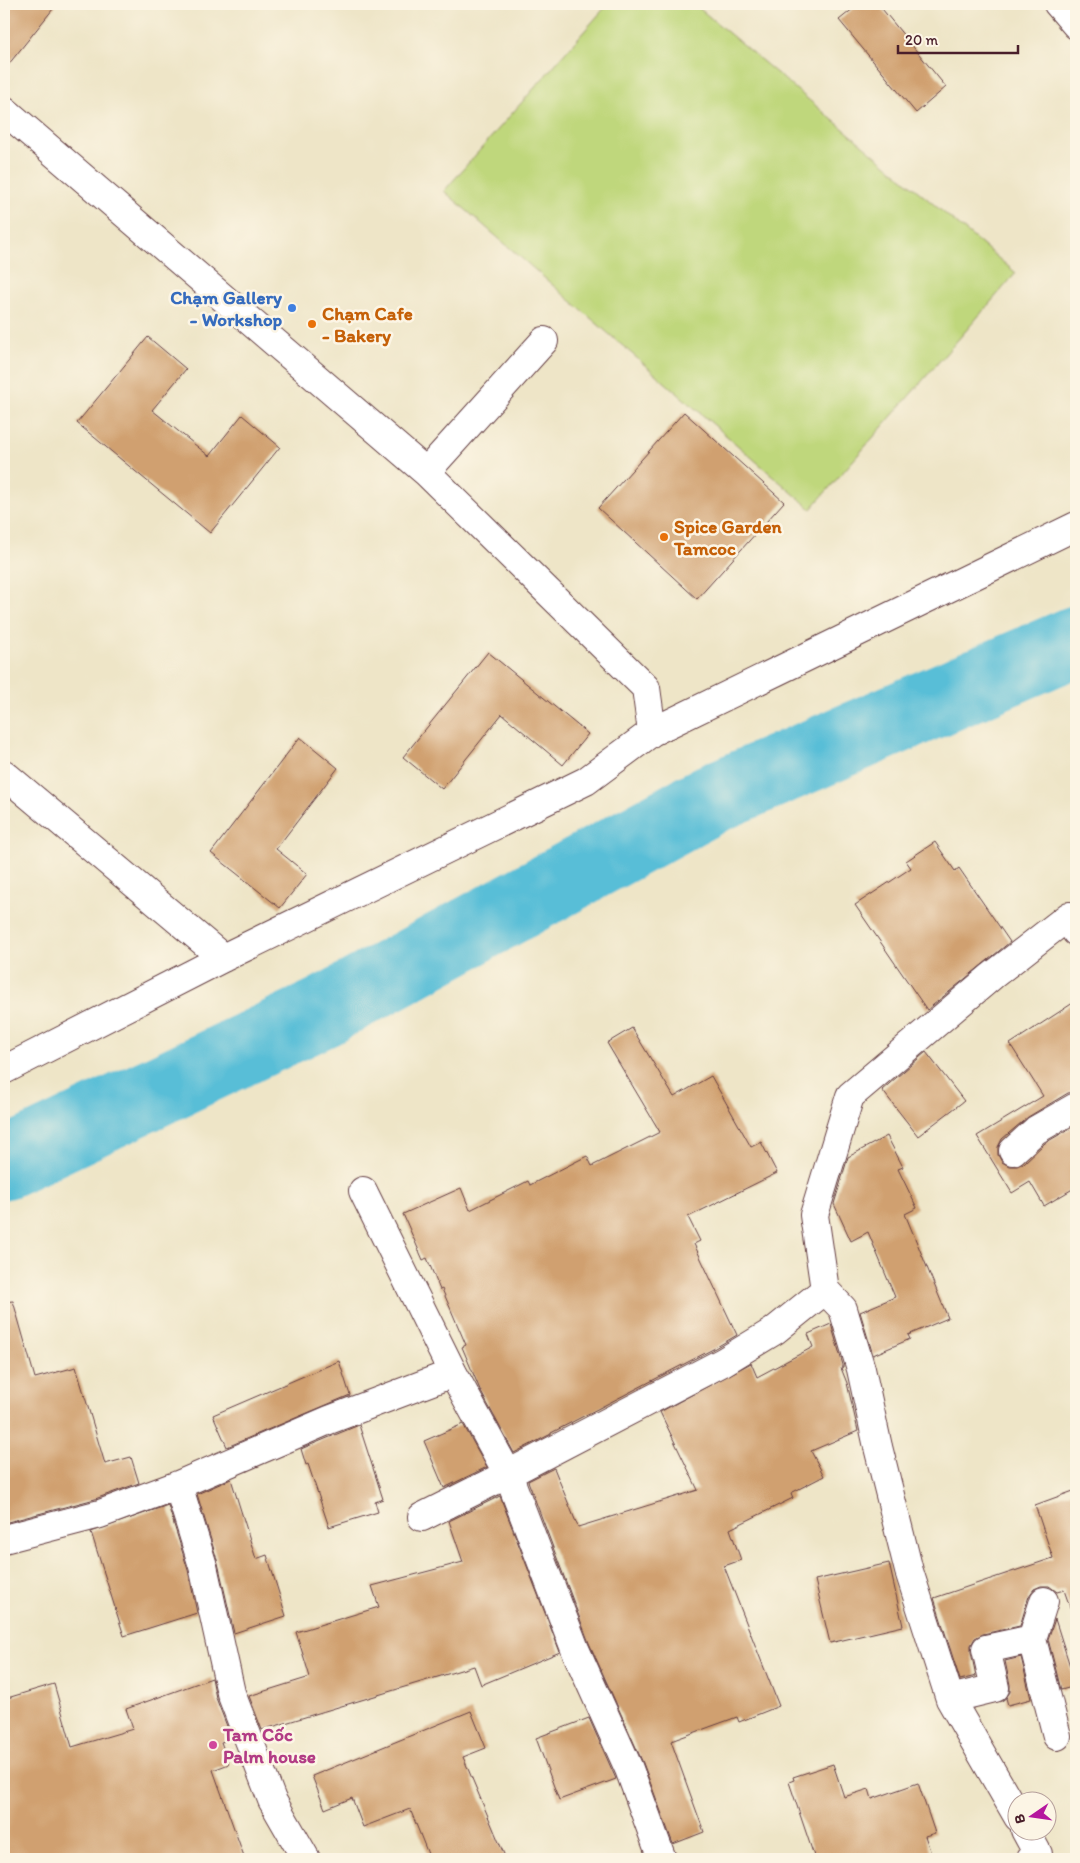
<svg xmlns="http://www.w3.org/2000/svg" width="1080" height="1863" viewBox="0 0 1080 1863" font-family="Itim,sans-serif">
	<rect width="100%" height="100%" fill="#fcf5e5"/>
	<filter id="ink" filterUnits="userSpaceOnUse"><feTurbulence type="fractalNoise" baseFrequency=".02" numOctaves="2"/><feDisplacementMap in="SourceGraphic" scale="10" xChannelSelector="R" yChannelSelector="G"/><feConvolveMatrix kernelMatrix="1 2 1 2 8 2 1 2 1" color-interpolation-filters="sRGB"/></filter>
	<filter id="wash" filterUnits="userSpaceOnUse"><feTurbulence type="fractalNoise" baseFrequency=".0096" numOctaves="4" result="noise"/><feDisplacementMap in="SourceGraphic" scale="20" xChannelSelector="R" yChannelSelector="G"/><feGaussianBlur stdDeviation="1.12" result="paint"/><feColorMatrix in="noise" values="0 0 0 0 0 0 0 0 0 0 0 0 0 0 0 0 0 1.4 0 .05"/><feComposite in="paint" operator="in"/></filter>
	<g filter="url(#wash)">
		<rect width="100%" height="100%" fill="#eee5c7"/>
		<path fill="#bfd77b" stroke="#847b53" d="M 608,4 L 694,4 L 1016,273 L 811,509 L 444,191 Z"/>
		<g fill="none" stroke-linecap="round" stroke-linejoin="round">
			<path stroke="#59bed7" stroke-width="71" d="M 4,1164 L 323,1012 L 711,799 L 1076,641"/>
		</g>
		<g id="blocks">
			<path fill="#d0a070" d="M 4,4 L 57,4 L 4,70 Z
				M 859,4 L 878,4 L 946,87 L 916,113 L 839,20 Z
				M 148,337 L 186,369 L 152,410 L 209,456 L 242,415 L 280,447 L 210,533 L 77,423 Z
				M 684,412 L 784,502 L 697,599 L 598,508 Z
				M 488,652 L 588,734 L 563,765 L 502,714 L 442,789 L 403,757 Z
				M 300,737 L 338,768 L 276,849 L 307,874 L 280,908 L 211,853 Z
				M 935,842 L 955,871 L 959,868 L 1010,942 L 927,1010 L 855,905 L 911,868 L 906,861 Z
				M 1076,1001 L 1076,1091 L 1068,1093 L 1028,1117 L 1002,1139 L 998,1147 L 998,1155 L 1002,1162 L 1009,1166 L 1017,1166 L 1024,1163 L 1045,1143 L 1076,1125 L 1076,1187 L 1044,1206 L 1030,1182 L 1012,1193 L 977,1136 L 1043,1096 L 1010,1044 Z
				M 632,1028 L 674,1097 L 711,1076 L 751,1147 L 761,1142 L 777,1173 L 688,1217 L 700,1241 L 694,1244 L 737,1335 L 715,1348 L 551,1433 L 551,1434 L 514,1453 L 481,1392 L 462,1347 L 466,1345 L 442,1289 L 440,1290 L 427,1258 L 423,1260 L 403,1214 L 461,1188 L 470,1210 L 528,1181 L 530,1185 L 587,1156 L 592,1166 L 660,1132 L 607,1043 Z
				M 926,1052 L 964,1101 L 918,1136 L 882,1090 Z
				M 887,1136 L 903,1167 L 898,1169 L 917,1208 L 905,1214 L 948,1318 L 908,1335 L 910,1339 L 873,1355 L 860,1312 L 895,1297 L 868,1232 L 851,1241 L 834,1204 L 848,1157 Z
				M 13,1301 L 35,1378 L 76,1367 L 105,1464 L 131,1457 L 139,1483 L 95,1499 L 4,1523 L 4,1302 Z
				M 831,1324 L 843,1365 L 843,1367 L 841,1368 L 847,1383 L 858,1431 L 811,1451 L 824,1476 L 791,1493 L 793,1498 L 730,1529 L 741,1560 L 724,1566 L 779,1706 L 739,1722 L 737,1717 L 671,1741 L 704,1832 L 673,1844 L 643,1763 L 589,1643 L 528,1481 L 554,1468 L 578,1527 L 698,1490 L 660,1412 L 751,1363 L 757,1377 L 813,1347 L 808,1334 Z
				M 339,1361 L 350,1395 L 227,1447 L 213,1415 Z
				M 463,1424 L 487,1467 L 444,1488 L 424,1441 Z
				M 359,1425 L 383,1499 L 375,1502 L 378,1512 L 329,1527 L 308,1464 L 306,1465 L 301,1449 Z
				M 231,1479 L 256,1559 L 267,1555 L 286,1616 L 234,1633 L 218,1563 L 197,1494 Z
				M 1076,1490 L 1076,1609 L 1071,1610 L 1064,1590 L 1057,1592 L 1049,1586 L 1041,1586 L 1034,1589 L 1029,1596 L 1020,1626 L 983,1634 L 975,1638 L 971,1645 L 971,1652 L 976,1676 L 960,1680 L 934,1598 L 1053,1558 L 1035,1505 Z
				M 500,1496 L 560,1652 L 481,1685 L 474,1666 L 262,1730 L 249,1696 L 310,1677 L 296,1632 L 379,1607 L 372,1586 L 463,1562 L 449,1521 Z
				M 168,1505 L 188,1570 L 197,1613 L 124,1636 L 91,1532 Z
				M 889,1563 L 903,1626 L 830,1643 L 815,1580 Z
				M 1055,1619 L 1076,1685 L 1076,1686 L 1061,1690 L 1048,1639 Z
				M 1021,1657 L 1031,1699 L 1008,1705 L 1006,1698 L 1010,1692 L 1010,1685 L 1005,1661 Z
				M 212,1678 L 216,1698 L 232,1739 L 221,1742 L 229,1764 L 213,1770 L 245,1859 L 4,1859 L 4,1699 L 54,1684 L 72,1747 L 133,1729 L 126,1709 Z
				M 471,1711 L 486,1748 L 463,1757 L 506,1859 L 430,1859 L 410,1809 L 363,1827 L 352,1798 L 325,1809 L 312,1776 Z
				M 589,1718 L 616,1779 L 559,1800 L 536,1738 Z
				M 833,1764 L 844,1797 L 869,1789 L 872,1799 L 918,1783 L 935,1833 L 925,1836 L 933,1859 L 815,1859 L 789,1782 L 794,1780 L 793,1777 Z"/>
		</g>
	</g>
	<g filter="url(#ink)">
		<use href="#blocks" fill-opacity="0" stroke="#633d42" stroke-width="1"/>
		<g fill="none" stroke-linecap="round" stroke-linejoin="round">
			<defs>
				<path id="minor" d="M 1058,4 L 1076,25
					M 4,110 L 426,472 L 646,688 L 652,732 L 586,781 L 223,958 L 4,1070
					M 426,472 L 544,341
					M 652,732 L 1076,526
					M 4,774 L 223,958
					M 1013,1151 L 1036,1130 L 1076,1107
					M 363,1191 L 453,1373 L 508,1474 L 575,1649 L 629,1769 L 662,1859
					M 825,1290 L 843,1309 L 861,1369 L 878,1447 L 909,1571 L 950,1699 L 1018,1817
					M 178,1485 L 203,1566 L 231,1693 L 272,1800 L 306,1859
					M 422,1517 L 508,1474 L 723,1362 L 774,1331 L 825,1290 L 814,1215 L 850,1096 L 992,976 L 1069,916 L 1076,932
					M 4,1539 L 100,1514 L 178,1485 L 329,1420 L 453,1373
					M 1044,1601 L 1032,1639 L 1057,1736
					M 950,1699 L 995,1688 L 986,1649 L 1032,1639
					M 1025,1830 L 1038,1854 L 1030,1859"/>
			</defs>
			<use href="#minor" stroke="#633d42" stroke-width="30"/>
			<use href="#minor" stroke="#fff" stroke-width="28"/>
		</g>
	</g>
	<circle fill="#3f7fe0" stroke="#fcf5e5" stroke-width="2" cx="292" cy="308" r="5"/>
	<g fill="#e8710a" stroke="#fcf5e5" stroke-width="2">
		<circle cx="312" cy="324" r="5"/>
		<circle cx="664" cy="537" r="5"/>
	</g>
	<circle fill="#d1479c" stroke="#fcf5e5" stroke-width="2" cx="213" cy="1745" r="5"/>
	<g text-anchor="middle" dominant-baseline="central" stroke-width="5" stroke-linejoin="round" paint-order="stroke">
		<g font-size="19" font-weight="bold" fill="#366cbe" stroke="#fcf5e5" text-anchor="end">
			<text x="282" y="297">Chạm Gallery<tspan x="282" dy="22">- Workshop</tspan></text>
		</g>
		<g font-size="19" font-weight="bold" fill="#c56008" stroke="#fcf5e5" text-anchor="start">
			<text x="322" y="313">Chạm Cafe<tspan x="322" dy="22">- Bakery</tspan></text>
			<text x="674" y="526">Spice Garden<tspan x="674" dy="22">Tamcoc</tspan></text>
		</g>
		<g font-size="19" font-weight="bold" fill="#b23c85" stroke="#fcf5e5" text-anchor="start">
			<text x="223" y="1734">Tam Cốc<tspan x="223" dy="22">Palm house</tspan></text>
		</g>
	</g>
	<rect width="1080" height="1863" fill="none" stroke="#fcf5e5" stroke-width="20"/>
	<g transform="translate(1032 1816) rotate(257)"><circle r="24" fill="#fcf5e5" stroke="#b59f9b"/>
	<path d="M0-4L9 19L0 12L-9 19Z" fill="#b5179e"/>
	<text y="-8" font-size="14" font-weight="bold" text-anchor="middle" fill="#4a1f2b">B</text>
	</g>
	<path d="M898 45v8h120v-8" fill="none" stroke="#4a1f2b" stroke-width="2.5"/>
	<text x="905" y="45" font-size="15" fill="#4a1f2b" stroke="#fcf5e5" stroke-width="4" paint-order="stroke">20 m</text>
</svg>
